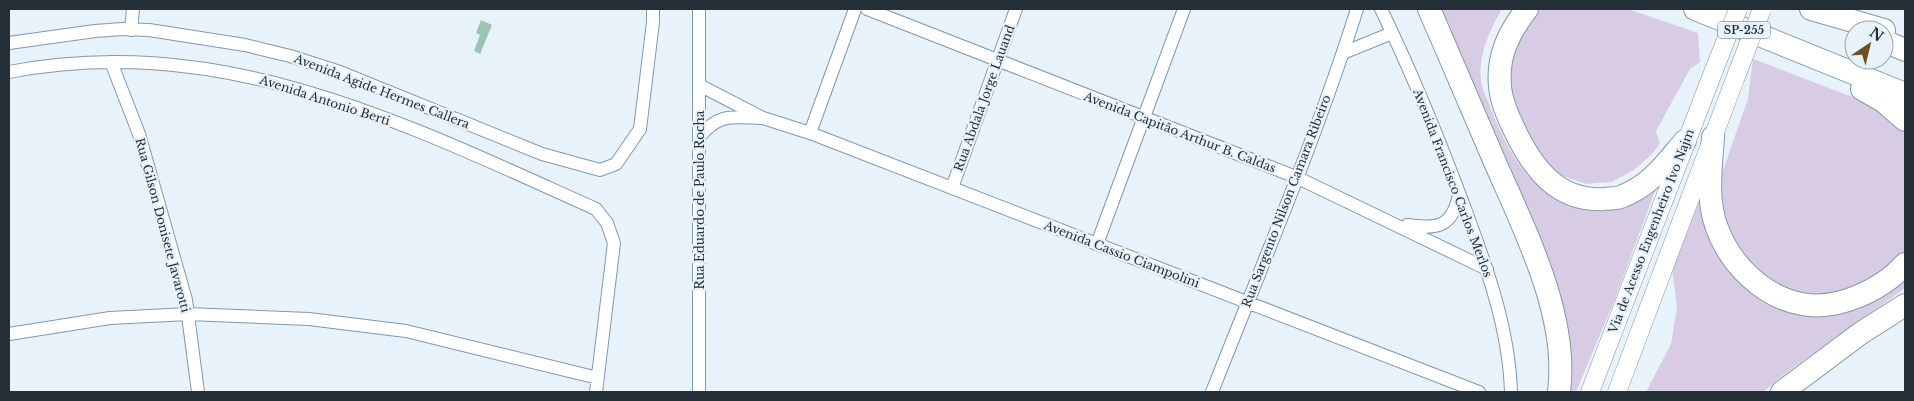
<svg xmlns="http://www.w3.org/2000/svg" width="1914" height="401" viewBox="0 0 1914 401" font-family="'Libre Baskerville',serif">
	<rect width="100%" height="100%" fill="#e7f2fb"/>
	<path fill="#d8cce5" d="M 1441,9 L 1502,9 C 1490,29 1478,56 1481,80 C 1482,90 1488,100 1491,109 C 1505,145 1530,196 1573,202 C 1582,203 1647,179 1661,175 L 1615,299 L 1576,392 L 1565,392 L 1565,350 Z
		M 1540,9 L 1628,9 L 1698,33 L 1700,62 L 1690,69 L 1656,131 L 1660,143 L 1653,153 L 1634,170 L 1611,182 L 1586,184 L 1557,174 L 1517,129 L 1507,58 L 1532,17 Z
		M 1753,59 L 1876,106 L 1905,130 L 1905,255 L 1847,293 L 1816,298 L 1781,288 L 1750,268 L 1721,217 L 1720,179 L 1748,99 Z
		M 1702,193 L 1705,228 L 1718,253 L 1798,313 L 1905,278 L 1905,288 L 1783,375 L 1763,392 L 1646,392 L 1671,344 L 1677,307 L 1672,269 Z"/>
	<path fill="#9dc2b6" d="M 481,20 L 492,25 L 480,54 L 474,51 L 480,35 L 476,33 Z"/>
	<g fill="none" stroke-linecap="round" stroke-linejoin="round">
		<defs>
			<path id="street" d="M 867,9 L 1296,177 L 1487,269
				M 1381,9 C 1411,71 1437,134 1461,198 C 1484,260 1509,325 1511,392
				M 131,30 L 133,9
				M 9,43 L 95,31 L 123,29 L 149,30 L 245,45 L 290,56 L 340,72 L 542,154 L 600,170 L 616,164 L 640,129 L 653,22 L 653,9
				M 1343,53 L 1392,33
				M 111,62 L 139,134 L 186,300 L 198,392
				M 9,72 C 223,31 406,124 596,209 L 607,223 L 614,243 L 596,392
				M 699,85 L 763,118 L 810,133 L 1479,392
				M 810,133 L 855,9
				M 700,136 C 720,113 732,117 761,118
				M 952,188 L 1016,9
				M 1407,225 C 1437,229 1452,228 1459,195
				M 1097,244 L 1184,9
				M 9,334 L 110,318 L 188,314 L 309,319 L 406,331 L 598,378
				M 699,392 L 699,9
				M 1212,392 C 1262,265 1316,139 1357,9"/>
			<path id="secondary" d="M 1590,392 L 1714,70
				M 1617,392 L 1735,79"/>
			<path id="highway" d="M 1429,9 C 1451,59 1472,109 1494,160 C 1524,229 1569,315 1559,392
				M 1527,9 C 1509,32 1497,56 1500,86 C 1501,101 1508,116 1514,129 C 1532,167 1557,202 1604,199 C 1610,198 1618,199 1623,196 C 1651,185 1666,163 1685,141
				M 1695,9 L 1905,94
				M 1811,9 L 1884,30
				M 1884,41 L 1905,50
				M 1862,89 L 1883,101 L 1905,120
				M 1713,137 C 1711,168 1706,199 1717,228 C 1730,264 1763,297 1802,304 C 1837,311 1882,290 1905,264
				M 1782,392 L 1861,333 L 1905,305"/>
		</defs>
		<use href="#street" stroke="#809aad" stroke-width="14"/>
		<use href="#secondary" stroke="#809aad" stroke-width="19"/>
		<use href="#highway" stroke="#809aad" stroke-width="24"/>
		<use href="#street" stroke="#fff" stroke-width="12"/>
		<use href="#secondary" stroke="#fff" stroke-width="18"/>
		<use href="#highway" stroke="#fff" stroke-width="22"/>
		<defs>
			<path id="secondary-bridge" d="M 1714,70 L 1738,9
				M 1735,79 L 1762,9"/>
		</defs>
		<use href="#secondary-bridge" stroke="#809aad" stroke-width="19" stroke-linecap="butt"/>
		<use href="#secondary-bridge" stroke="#fff" stroke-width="18"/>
	</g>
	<g text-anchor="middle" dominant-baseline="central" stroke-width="4.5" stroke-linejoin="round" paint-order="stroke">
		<rect fill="#e7f2fb" stroke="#5f6a72" stroke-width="1" x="1718" y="21.5" width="52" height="17" rx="4"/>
		<g font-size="11" font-weight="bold" fill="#252f37">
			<text x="1744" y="30">SP-255</text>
		</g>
		<g font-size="12" fill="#252f37" stroke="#e7f2fb">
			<text transform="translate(382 91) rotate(21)">Avenida Agide Hermes Callera</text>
			<text transform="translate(984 98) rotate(-70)">Rua Abdala Jorge Lauand</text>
			<text transform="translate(325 100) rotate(18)">Avenida Antonio Berti</text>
			<text transform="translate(1180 132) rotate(21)">Avenida Capitão Arthur B. Caldas</text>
			<text transform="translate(1453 183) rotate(69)">Avenida Francisco Carlos Merlos</text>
			<text transform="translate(699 200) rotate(-90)">Rua Eduardo de Paulo Rocha</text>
			<text transform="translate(1286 201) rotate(-69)">Rua Sargento Nilson Camara Ribeiro</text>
			<text transform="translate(163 225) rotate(75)">Rua Gilson Donisete Javarotti</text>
			<text transform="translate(1651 231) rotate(-69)">Via de Acesso Engenheiro Ivo Najm</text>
			<text transform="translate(1122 254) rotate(21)">Avenida Cassio Ciampolini</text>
		</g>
	</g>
	<rect width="1914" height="401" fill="none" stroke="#252f37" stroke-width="20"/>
	<g transform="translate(1869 45) rotate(35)"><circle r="24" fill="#e7f2fb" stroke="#99a4ad"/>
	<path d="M0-4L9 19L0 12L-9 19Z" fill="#6e4f24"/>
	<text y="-8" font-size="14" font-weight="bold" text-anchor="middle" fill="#252f37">N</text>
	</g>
</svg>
